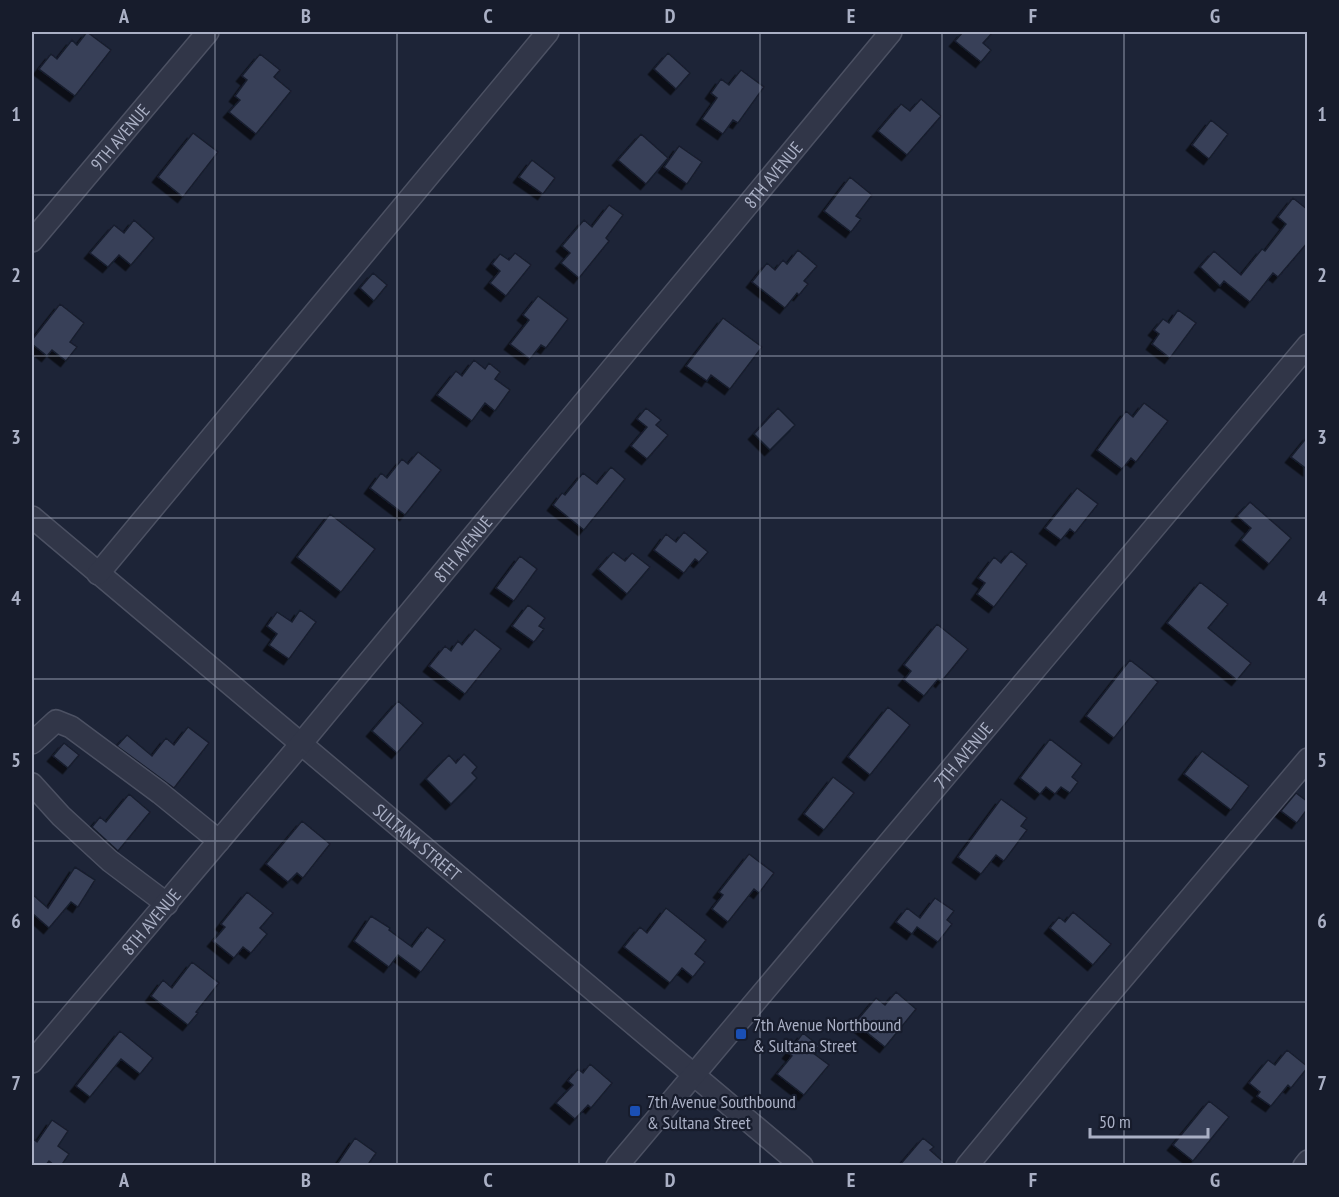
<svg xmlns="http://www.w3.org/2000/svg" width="1339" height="1197" viewBox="0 0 1339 1197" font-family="'PT Sans Narrow',sans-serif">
	<defs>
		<filter id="shadow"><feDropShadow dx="-5.5" dy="5.5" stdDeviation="0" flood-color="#0009"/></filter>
	</defs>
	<rect width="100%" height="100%" fill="#1d2437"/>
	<path fill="#394158" stroke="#191e2e" stroke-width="1.5" filter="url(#shadow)" d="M 87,32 L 111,50 L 75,96 L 39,69 L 51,54 L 57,59 L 72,40 L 77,45 Z
		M 963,32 L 993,32 L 983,43 L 991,50 L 981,62 L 955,41 Z
		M 668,53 L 690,73 L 676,89 L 654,69 Z
		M 260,54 L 280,70 L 274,77 L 291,91 L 256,134 L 229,112 L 240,100 L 235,96 L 247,80 L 242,76 Z
		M 741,70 L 764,87 L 738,123 L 733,120 L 723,134 L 702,119 L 717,98 L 711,93 L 721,79 L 729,85 Z
		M 921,99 L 941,116 L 907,155 L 878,131 L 901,104 L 910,111 Z
		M 1211,120 L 1228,134 L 1209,159 L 1192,145 Z
		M 193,133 L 218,152 L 183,197 L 158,177 Z
		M 641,134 L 668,158 L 646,184 L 618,160 Z
		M 679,146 L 702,162 L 687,184 L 664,167 Z
		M 532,160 L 555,178 L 543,194 L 519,177 Z
		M 850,177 L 872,195 L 856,216 L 861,219 L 851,232 L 824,211 Z
		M 1293,198 L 1308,210 L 1308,242 L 1278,277 L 1273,273 L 1250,302 L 1224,281 L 1220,286 L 1200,267 L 1214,251 L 1241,275 L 1262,249 L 1265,251 L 1286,224 L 1278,217 Z
		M 609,205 L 623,215 L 606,238 L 609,241 L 579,278 L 561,263 L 570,253 L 562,246 L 584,220 L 592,227 Z
		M 134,220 L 154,238 L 131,265 L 119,255 L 108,267 L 90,253 L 114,225 L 124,233 Z
		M 798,250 L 817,266 L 804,281 L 808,284 L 799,295 L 797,293 L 785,308 L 752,282 L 767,263 L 775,270 L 783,260 L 787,264 Z
		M 515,253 L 531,265 L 506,296 L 490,283 L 500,271 L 492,264 L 500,254 L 509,260 Z
		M 373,273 L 387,285 L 374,301 L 360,288 Z
		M 538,296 L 568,319 L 546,348 L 541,345 L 530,359 L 510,344 L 529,320 L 523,315 Z
		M 60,304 L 84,323 L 70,342 L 77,347 L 66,361 L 52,350 L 47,356 L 32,344 L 32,340 Z
		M 1178,310 L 1196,323 L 1170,358 L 1152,344 L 1159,334 L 1154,330 L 1163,319 L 1169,323 Z
		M 723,318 L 762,347 L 730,389 L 711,375 L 707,381 L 686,366 Z
		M 474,360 L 485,369 L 489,363 L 500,372 L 495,379 L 510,390 L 495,411 L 485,403 L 472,421 L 437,395 L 456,371 L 462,376 Z
		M 1144,403 L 1168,421 L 1136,462 L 1131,458 L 1122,469 L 1097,450 L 1126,411 L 1133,417 Z
		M 646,408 L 661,420 L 656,425 L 668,435 L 647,459 L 631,446 L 647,427 L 637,419 Z
		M 778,408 L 795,425 L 770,450 L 754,434 Z
		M 1308,436 L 1308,470 L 1291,457 Z
		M 418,452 L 441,470 L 405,515 L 370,488 L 381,473 L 387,478 L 402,459 L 408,464 Z
		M 611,467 L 625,479 L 584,530 L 553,505 L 562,493 L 565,495 L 583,473 L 597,484 Z
		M 1077,488 L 1098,504 L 1075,533 L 1070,529 L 1061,540 L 1045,528 Z
		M 1250,502 L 1291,538 L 1269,564 L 1241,540 L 1251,528 L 1237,516 Z
		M 330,514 L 375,549 L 341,592 L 297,557 Z
		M 684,532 L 708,552 L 699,562 L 695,559 L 684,573 L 654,550 L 666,534 L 676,542 Z
		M 1011,551 L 1027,564 L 994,607 L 977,594 L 985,583 L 978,578 L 994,557 L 1001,563 Z
		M 613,552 L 625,561 L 632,553 L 650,567 L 627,594 L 598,569 Z
		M 520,556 L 537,569 L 514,601 L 496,588 Z
		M 1200,582 L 1228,604 L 1208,628 L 1251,663 L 1237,680 L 1167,623 Z
		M 528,605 L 545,618 L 539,626 L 544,629 L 534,642 L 512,626 Z
		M 300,610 L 316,622 L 289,659 L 269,645 L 277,634 L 267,626 L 277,612 L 292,622 Z
		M 937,624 L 968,649 L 941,682 L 938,679 L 924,696 L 904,680 L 911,671 L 904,665 Z
		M 475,629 L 501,649 L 465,694 L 429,666 L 445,646 L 451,651 L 458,641 L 462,645 Z
		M 1130,660 L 1158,682 L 1114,738 L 1086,716 Z
		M 398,701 L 423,723 L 397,753 L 372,731 Z
		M 888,707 L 910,725 L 870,775 L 848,757 Z
		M 188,727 L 209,743 L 174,788 L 117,746 L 127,735 L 152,756 L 166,738 L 174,745 Z
		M 1050,739 L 1082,764 L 1072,777 L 1078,782 L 1070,793 L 1061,787 L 1055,794 L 1046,787 L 1040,794 L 1020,778 Z
		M 64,743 L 79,755 L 68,768 L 53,756 Z
		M 1202,751 L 1249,786 L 1231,810 L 1184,774 Z
		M 464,754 L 477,767 L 472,773 L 477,778 L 451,804 L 426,779 L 449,755 L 456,763 Z
		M 833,777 L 854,793 L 824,830 L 804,814 Z
		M 1296,793 L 1308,802 L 1308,808 L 1297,823 L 1281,811 Z
		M 129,794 L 150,812 L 118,851 L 92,827 L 100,817 L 106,822 Z
		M 1001,799 L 1027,818 L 1021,826 L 1027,830 L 1004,861 L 996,855 L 981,874 L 958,857 Z
		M 302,821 L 330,844 L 303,878 L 297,873 L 288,882 L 266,864 Z
		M 749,854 L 774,873 L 759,893 L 754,889 L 728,922 L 712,909 L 723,895 L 719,892 Z
		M 75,867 L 95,880 L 78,907 L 71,902 L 49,928 L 32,913 L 32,894 L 48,908 Z
		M 247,892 L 273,913 L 260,928 L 267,934 L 251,953 L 243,947 L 234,958 L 213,941 L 225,927 L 221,924 Z
		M 935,898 L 954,911 L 947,920 L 952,924 L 938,942 L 917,927 L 912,934 L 896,922 L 907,908 L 920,918 Z
		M 666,908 L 706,940 L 695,954 L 705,962 L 693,977 L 682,968 L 670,983 L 624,947 L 640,927 L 647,933 Z
		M 1073,912 L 1111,944 L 1093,965 L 1050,928 L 1059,917 L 1065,922 Z
		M 371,916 L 390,928 L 389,930 L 412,947 L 427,927 L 445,940 L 421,972 L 398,955 L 389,967 L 354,941 Z
		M 192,962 L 219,983 L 196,1012 L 198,1013 L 188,1025 L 151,996 L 163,980 L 172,988 Z
		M 896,992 L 916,1009 L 885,1047 L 855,1023 L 876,998 L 885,1005 Z
		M 120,1031 L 153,1058 L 140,1074 L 121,1059 L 90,1097 L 76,1086 Z
		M 803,1033 L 819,1046 L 813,1053 L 829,1065 L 804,1095 L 777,1074 L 792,1056 L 788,1053 Z
		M 1287,1050 L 1308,1067 L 1291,1088 L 1288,1085 L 1271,1106 L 1257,1096 L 1260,1092 L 1249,1083 L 1268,1060 L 1275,1065 Z
		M 590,1064 L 612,1083 L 591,1108 L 588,1105 L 575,1119 L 556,1103 L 573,1085 L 568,1081 L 578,1069 L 583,1073 Z
		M 1209,1101 L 1229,1117 L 1193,1161 L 1173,1145 Z
		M 52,1120 L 68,1131 L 58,1146 L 69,1154 L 61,1166 L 55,1166 L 49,1161 L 45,1166 L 32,1166 L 32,1138 L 37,1142 Z
		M 355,1138 L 376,1153 L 367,1166 L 336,1166 Z
		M 923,1138 L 934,1147 L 930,1150 L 948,1166 L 899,1166 Z"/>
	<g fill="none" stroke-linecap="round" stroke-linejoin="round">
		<defs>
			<g id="minor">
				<path id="s1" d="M 32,241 L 208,32"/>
				<path id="s2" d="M 32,517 L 802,1166"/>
				<path d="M 98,574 L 548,32"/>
				<path d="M 32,743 L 56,721 L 71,727 L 160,793 L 219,841"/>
				<path d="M 32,784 L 61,816 L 110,861 L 167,904"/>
				<path id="s3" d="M 32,1062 L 300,745 L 891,32"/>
				<path id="s4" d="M 617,1166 L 1308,345"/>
				<path d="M 967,1166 L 1084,1024 L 1308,759"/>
				<path d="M 1304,1166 L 1308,1161"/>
			</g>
		</defs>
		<use href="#minor" stroke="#4c5163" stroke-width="24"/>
		<use href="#minor" stroke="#313648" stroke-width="21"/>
	</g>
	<path fill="none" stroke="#aab0c5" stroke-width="1.5" stroke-opacity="0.55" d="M 215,32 L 215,1166M 397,32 L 397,1166M 579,32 L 579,1166M 760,32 L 760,1166M 942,32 L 942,1166M 1124,32 L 1124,1166M 32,195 L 1308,195M 32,356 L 1308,356M 32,518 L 1308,518M 32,679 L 1308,679M 32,841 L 1308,841M 32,1002 L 1308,1002"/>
	<g fill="#1a4fb4" stroke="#171c2c" stroke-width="2">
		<rect x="735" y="1028" width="12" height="12" rx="3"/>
		<rect x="629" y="1105" width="12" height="12" rx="3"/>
	</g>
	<g text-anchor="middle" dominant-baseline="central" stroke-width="4.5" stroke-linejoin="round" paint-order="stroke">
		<g font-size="18" fill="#aab0c5" stroke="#171c2c">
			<text stroke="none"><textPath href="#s1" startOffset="136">9TH AVENUE</textPath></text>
			<text stroke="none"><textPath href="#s3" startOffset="1156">8TH AVENUE</textPath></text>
			<text stroke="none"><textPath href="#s3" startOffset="670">8TH AVENUE</textPath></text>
			<text stroke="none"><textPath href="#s4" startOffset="537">7TH AVENUE</textPath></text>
			<text stroke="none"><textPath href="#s2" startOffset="504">SULTANA STREET</textPath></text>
			<text stroke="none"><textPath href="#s3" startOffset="184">8TH AVENUE</textPath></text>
		</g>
		<g font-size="18" fill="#aab0c5" stroke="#171c2c" text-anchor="start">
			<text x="753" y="1024">7th Avenue Northbound<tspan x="753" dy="21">&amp; Sultana Street</tspan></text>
			<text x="647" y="1101">7th Avenue Southbound<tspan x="647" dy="21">&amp; Sultana Street</tspan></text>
		</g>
	</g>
	<rect width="1339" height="1197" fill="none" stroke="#171c2c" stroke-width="66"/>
	<path d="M1090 1128v9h118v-9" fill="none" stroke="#aab0c5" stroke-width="3"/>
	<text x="1099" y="1128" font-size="18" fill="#aab0c5" stroke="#171c2c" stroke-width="4.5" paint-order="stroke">50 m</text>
	<rect x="33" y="33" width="1273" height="1131" fill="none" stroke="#aab0c5" stroke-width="2"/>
	<g font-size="20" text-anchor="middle" font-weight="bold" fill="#aab0c5">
		<text x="124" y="23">A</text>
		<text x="306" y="23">B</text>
		<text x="488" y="23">C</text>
		<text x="670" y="23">D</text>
		<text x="851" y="23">E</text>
		<text x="1033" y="23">F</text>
		<text x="1215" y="23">G</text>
		<text x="16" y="121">1</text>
		<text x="1322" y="121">1</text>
		<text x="16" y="282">2</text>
		<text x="1322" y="282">2</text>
		<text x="16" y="444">3</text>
		<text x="1322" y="444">3</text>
		<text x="16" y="605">4</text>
		<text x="1322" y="605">4</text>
		<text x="16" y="767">5</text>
		<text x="1322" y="767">5</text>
		<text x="16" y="928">6</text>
		<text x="1322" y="928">6</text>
		<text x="16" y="1090">7</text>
		<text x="1322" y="1090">7</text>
		<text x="124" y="1187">A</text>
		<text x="306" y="1187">B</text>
		<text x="488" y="1187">C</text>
		<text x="670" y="1187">D</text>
		<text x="851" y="1187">E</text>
		<text x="1033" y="1187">F</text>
		<text x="1215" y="1187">G</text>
	</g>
</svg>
